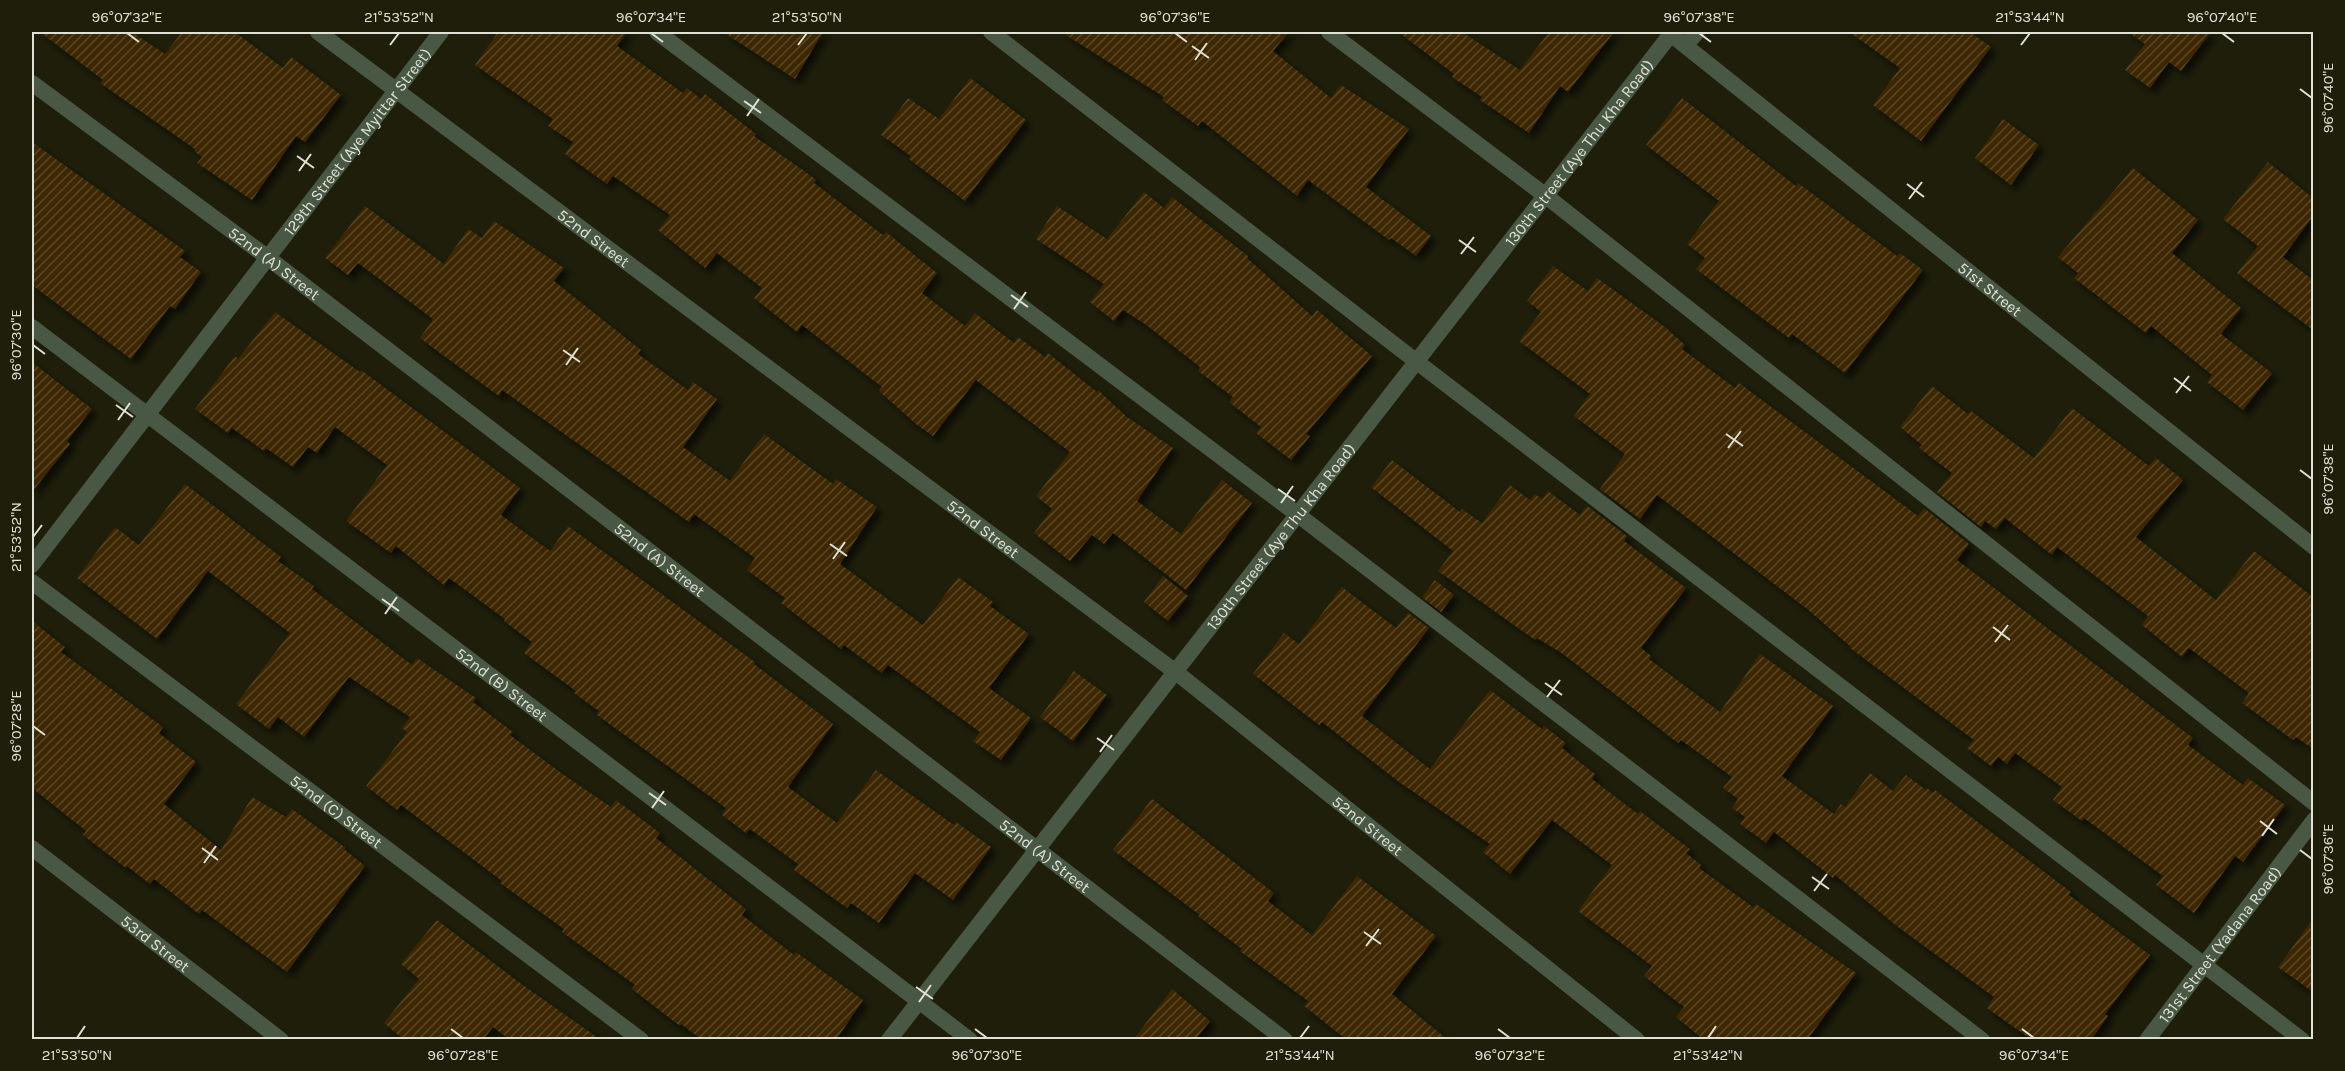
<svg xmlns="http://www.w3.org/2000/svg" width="2345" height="1071" viewBox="0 0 2345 1071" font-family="Karla,sans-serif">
	<defs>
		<pattern id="building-hatch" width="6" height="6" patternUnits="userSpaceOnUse" patternTransform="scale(1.5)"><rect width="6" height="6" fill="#3c2800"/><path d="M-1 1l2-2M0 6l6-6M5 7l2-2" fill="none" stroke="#584724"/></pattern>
		<filter id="shadow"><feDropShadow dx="5.5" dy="5.5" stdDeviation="3" flood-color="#0009"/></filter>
	</defs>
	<rect width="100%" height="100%" fill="#1e1e0b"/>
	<path fill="url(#building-hatch)" filter="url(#shadow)" d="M 40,32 L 132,32 L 165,54 L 182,32 L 235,32 L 283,68 L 291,57 L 341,95 L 305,142 L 296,136 L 252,200 L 197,163 L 202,157 L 194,151 L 195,149 L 100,83 L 103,80 Z
		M 498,32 L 627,32 L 617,46 L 683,93 L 687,88 L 701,99 L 705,94 L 756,134 L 754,136 L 803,170 L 816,180 L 814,183 L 883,235 L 886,232 L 937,273 L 922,293 L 965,326 L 975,313 L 1014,343 L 1018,337 L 1045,357 L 1048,353 L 1097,392 L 1098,390 L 1127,417 L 1173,448 L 1137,501 L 1181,534 L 1222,480 L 1252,503 L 1186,590 L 1113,533 L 1104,544 L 1092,535 L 1070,561 L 1034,533 L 1052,509 L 1036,496 L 1070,452 L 976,380 L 933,436 L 916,424 L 879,391 L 882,387 L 802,325 L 797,332 L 754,298 L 762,288 L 717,253 L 705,268 L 658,230 L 670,215 L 613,176 L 607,184 L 565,154 L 573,142 L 548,126 L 553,119 L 475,65 Z
		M 723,32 L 823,32 L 795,79 Z
		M 1061,32 L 1289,32 L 1273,51 L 1331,98 L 1341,85 L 1409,129 L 1366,187 L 1431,236 L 1416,256 L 1391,238 L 1389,240 L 1308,180 L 1297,196 L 1202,121 L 1198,126 L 1162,100 L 1164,97 Z
		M 1398,32 L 1462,32 L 1520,70 L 1549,32 L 1614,32 L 1568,92 L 1560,86 L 1529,133 L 1480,100 L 1482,97 L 1452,77 L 1454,74 Z
		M 1849,32 L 1970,32 L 1991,47 L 1921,141 L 1873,105 L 1900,68 Z
		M 2128,32 L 2211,32 L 2181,71 L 2169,62 L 2150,88 L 2125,70 L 2145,44 Z
		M 970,78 L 1026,120 L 965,201 L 909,159 L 911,156 L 881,135 L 908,98 L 939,119 Z
		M 1682,98 L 1796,186 L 1798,183 L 1897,256 L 1900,253 L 1923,270 L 1845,373 L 1792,334 L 1789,338 L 1696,269 L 1705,258 L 1687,244 L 1719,201 L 1646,145 Z
		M 2003,119 L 2039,145 L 2011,185 L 1975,158 Z
		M 32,142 L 185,251 L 180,257 L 201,272 L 175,309 L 170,306 L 131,359 L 32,285 Z
		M 2268,162 L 2313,198 L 2313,216 L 2283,257 L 2313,280 L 2313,330 L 2237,273 L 2258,246 L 2223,219 Z
		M 2133,168 L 2198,220 L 2172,253 L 2241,308 L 2221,334 L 2272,373 L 2243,410 L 2207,382 L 2212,375 L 2151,326 L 2146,333 L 2074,278 L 2078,273 L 2058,257 Z
		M 1144,192 L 1164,208 L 1172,197 L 1248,256 L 1247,258 L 1312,316 L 1317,310 L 1372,356 L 1306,434 L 1310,436 L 1291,460 L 1256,433 L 1261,427 L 1229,402 L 1233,397 L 1198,371 L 1200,367 L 1145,324 L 1123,310 L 1114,321 L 1090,302 L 1104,284 L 1036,239 L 1057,206 L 1107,239 Z
		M 365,206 L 444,264 L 468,229 L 482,238 L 494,221 L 564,268 L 554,281 L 641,350 L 638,354 L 688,390 L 693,382 L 717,399 L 683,447 L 730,481 L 764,434 L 833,484 L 836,479 L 877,507 L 840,564 L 923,625 L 958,577 L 993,602 L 990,606 L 1029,634 L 989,688 L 1031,718 L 1001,760 L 973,741 L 980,732 L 888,665 L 882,673 L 844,645 L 841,649 L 781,603 L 785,598 L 747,570 L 755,558 L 694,514 L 689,522 L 502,390 L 499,396 L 444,356 L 420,338 L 433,319 L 358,263 L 348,275 L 325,258 Z
		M 1553,266 L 1588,291 L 1597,278 L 1665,327 L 1685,345 L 1682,349 L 1735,388 L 1739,383 L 1918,516 L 1924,508 L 1969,544 L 1957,560 L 2193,738 L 2188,745 L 2243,785 L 2248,778 L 2285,805 L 2243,862 L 2235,856 L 2194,913 L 2156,885 L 2163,876 L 2084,818 L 2082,821 L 2053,800 L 2062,787 L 2015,753 L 2007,764 L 1998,757 L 1991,766 L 1967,748 L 1974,740 L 1850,648 L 1851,647 L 1806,608 L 1657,495 L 1640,519 L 1600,489 L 1625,454 L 1574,416 L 1590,394 L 1519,341 L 1541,312 L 1527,301 Z
		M 275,312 L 360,372 L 361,370 L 520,488 L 501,515 L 550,551 L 568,526 L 755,662 L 754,664 L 833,724 L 788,787 L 837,823 L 876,770 L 954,825 L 956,822 L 991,847 L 953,900 L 915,873 L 879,923 L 851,903 L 847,908 L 794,870 L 798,864 L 750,829 L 746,833 L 722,815 L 726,808 L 597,715 L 599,711 L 574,693 L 576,691 L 524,653 L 532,642 L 504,621 L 505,619 L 449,578 L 444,585 L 396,546 L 391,553 L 346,521 L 387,465 L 335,427 L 317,453 L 308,447 L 293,467 L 266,448 L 264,451 L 232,428 L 228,433 L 195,409 L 235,356 L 238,359 Z
		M 32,362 L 92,409 L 67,441 L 70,444 L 32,492 Z
		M 1932,386 L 1968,414 L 1971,411 L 2034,458 L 2072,408 L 2149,466 L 2156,458 L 2183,480 L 2136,537 L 2216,600 L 2254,551 L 2313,597 L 2313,749 L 2296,737 L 2293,740 L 2242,703 L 2249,693 L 2189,648 L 2182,657 L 2142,625 L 2148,616 L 2057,547 L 2052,555 L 2005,518 L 1996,529 L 1985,521 L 1981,527 L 1937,492 L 1952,473 L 1919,448 L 1922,445 L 1900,427 Z
		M 1392,460 L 1460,512 L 1462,509 L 1482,523 L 1510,485 L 1530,500 L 1535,494 L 1542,499 L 1548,491 L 1580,515 L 1587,506 L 1627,536 L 1624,541 L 1686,588 L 1641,648 L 1651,656 L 1649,659 L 1720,712 L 1760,654 L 1833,706 L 1782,776 L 1834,814 L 1841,804 L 1845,807 L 1870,773 L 1893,791 L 1906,775 L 1926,790 L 1927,788 L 1933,793 L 1935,790 L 2071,892 L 2069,895 L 2150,955 L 2105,1014 L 2108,1016 L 2091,1040 L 2032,1040 L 1987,1008 L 1994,997 L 1898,927 L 1835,875 L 1833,878 L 1774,832 L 1766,843 L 1740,824 L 1745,817 L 1732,808 L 1738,799 L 1723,788 L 1732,777 L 1681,740 L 1678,743 L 1563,654 L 1537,638 L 1535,640 L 1438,571 L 1453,551 L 1371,487 Z
		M 185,484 L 281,557 L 278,561 L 314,586 L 312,589 L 412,665 L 417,658 L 476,698 L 473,702 L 513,732 L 510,735 L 564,775 L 611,807 L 616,800 L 660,833 L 656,838 L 746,909 L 742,915 L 794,955 L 796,952 L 863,1000 L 836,1040 L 702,1040 L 681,1024 L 680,1026 L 632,989 L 635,985 L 562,932 L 564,929 L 500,883 L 502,881 L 401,805 L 397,810 L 366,786 L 407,732 L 402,728 L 410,717 L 349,677 L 304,737 L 278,717 L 269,729 L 236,704 L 290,633 L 208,571 L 157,639 L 77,578 L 115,527 L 139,545 Z
		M 1163,576 L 1188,596 L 1168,621 L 1144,602 Z
		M 1435,580 L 1454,595 L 1441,612 L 1422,597 Z
		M 1342,587 L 1396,628 L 1408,613 L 1429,628 L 1362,716 L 1430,769 L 1490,690 L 1542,729 L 1544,726 L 1566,743 L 1562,748 L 1595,774 L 1592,779 L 1638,814 L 1640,811 L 1690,849 L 1686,853 L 1701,865 L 1699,868 L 1753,907 L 1756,904 L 1856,973 L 1807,1040 L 1704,1040 L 1676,1017 L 1684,1007 L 1644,976 L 1652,966 L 1578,911 L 1612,865 L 1552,820 L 1510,874 L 1483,852 L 1490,844 L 1399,782 L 1322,722 L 1319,725 L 1253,674 L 1284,633 L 1299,644 Z
		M 32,621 L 65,647 L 61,652 L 163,727 L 159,733 L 196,762 L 164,804 L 221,850 L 252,797 L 286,817 L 292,809 L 346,848 L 344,849 L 365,866 L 287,972 L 202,910 L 199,914 L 154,879 L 150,884 L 127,866 L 126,868 L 83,835 L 86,831 L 32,788 Z
		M 1074,671 L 1107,695 L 1073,741 L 1040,717 Z
		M 1152,799 L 1274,893 L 1268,901 L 1312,935 L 1357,876 L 1436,936 L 1392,994 L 1448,1040 L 1347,1040 L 1304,1006 L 1308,1001 L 1240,951 L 1242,949 L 1198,916 L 1200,915 L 1113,850 Z
		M 2313,919 L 2313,992 L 2278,967 Z
		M 437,920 L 520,983 L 601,1040 L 510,1040 L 493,1027 L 483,1040 L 404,1040 L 384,1023 L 419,979 L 401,964 Z
		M 1172,989 L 1210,1021 L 1195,1040 L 1133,1040 Z"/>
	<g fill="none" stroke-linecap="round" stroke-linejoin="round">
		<g stroke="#485845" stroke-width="16">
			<path id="s1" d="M 318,32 L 1177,673 L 1637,1040"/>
			<path d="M 657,32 L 1297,514 L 1982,1040"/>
			<path d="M 991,32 L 1417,362 L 2302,1040"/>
			<path d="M 1329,32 L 1546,196 L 2314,803"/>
			<path d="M 1686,45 L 1697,32"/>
			<path id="s2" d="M 32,83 L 267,257 L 1285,1040"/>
			<path id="s3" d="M 32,327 L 970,1040"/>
			<path id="s4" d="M 32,565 L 441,32"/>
			<path id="s5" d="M 32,582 L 641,1040"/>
			<path id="s6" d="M 32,848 L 281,1040"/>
		</g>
		<g stroke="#485845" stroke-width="16">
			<path id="s7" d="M 1668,32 L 2314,547"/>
			<path id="s8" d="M 889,1040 L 1671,34"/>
			<path id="s9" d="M 2147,1040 L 2314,820"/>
		</g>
	</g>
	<path fill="none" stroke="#e0e1d5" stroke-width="2" d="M 127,33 L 139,42M 651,33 L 663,42M 1175,33 L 1187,42M 1699,33 L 1711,42M 2222,33 L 2234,42M 390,45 L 399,33M 798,45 L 807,33M 2021,45 L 2030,33M 1192,46 L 1209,58M 1195,60 L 1207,43M 2300,89 L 2312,98M 744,101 L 761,113M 747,116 L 759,99M 297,156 L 314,168M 299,171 L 311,154M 1907,184 L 1924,197M 1909,199 L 1922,182M 1459,240 L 1476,252M 1461,254 L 1474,237M 1011,295 L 1028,307M 1014,309 L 1026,292M 33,345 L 45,354M 563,350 L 580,362M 566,365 L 578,348M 2174,378 L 2191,391M 2176,393 L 2189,376M 116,405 L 133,417M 118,420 L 130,403M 1726,434 L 1743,446M 1728,448 L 1741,431M 2300,470 L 2312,479M 1278,489 L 1295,501M 1281,503 L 1293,486M 33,537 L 42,525M 830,544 L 847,556M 833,559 L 845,542M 382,599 L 399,611M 385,614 L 397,597M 1993,627 L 2010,640M 1995,642 L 2008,625M 1545,683 L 1562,695M 1547,697 L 1560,680M 33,726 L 45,735M 1097,738 L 1114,750M 1100,752 L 1112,735M 649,793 L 666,805M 652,808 L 664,791M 2260,821 L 2277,834M 2262,836 L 2274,819M 202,848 L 218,860M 2300,850 L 2312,859M 204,863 L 216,846M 1812,877 L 1829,889M 1814,891 L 1827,874M 1364,932 L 1381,944M 1366,946 L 1379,929M 916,987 L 933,999M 919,1002 L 931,985M 451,1029 L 463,1038M 975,1029 L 987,1038M 1498,1029 L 1510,1038M 2022,1029 L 2034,1038M 77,1038 L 85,1026M 1300,1038 L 1309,1026M 1708,1038 L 1716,1026"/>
	<g text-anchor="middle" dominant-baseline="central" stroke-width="4.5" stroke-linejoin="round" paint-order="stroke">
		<g font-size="16" fill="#e0e1d5" stroke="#1e1e0b">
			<text stroke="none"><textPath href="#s4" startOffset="534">129th Street (Aye Myittar Street)</textPath></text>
			<text stroke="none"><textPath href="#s8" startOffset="1124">130th Street (Aye Thu Kha Road)</textPath></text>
			<text stroke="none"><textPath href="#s1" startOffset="344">52nd Street</textPath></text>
			<text stroke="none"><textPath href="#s2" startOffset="302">52nd (A) Street</textPath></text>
			<text stroke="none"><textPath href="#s7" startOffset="412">51st Street</textPath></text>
			<text stroke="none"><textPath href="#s1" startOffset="830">52nd Street</textPath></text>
			<text stroke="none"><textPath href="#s8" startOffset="638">130th Street (Aye Thu Kha Road)</textPath></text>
			<text stroke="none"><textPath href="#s2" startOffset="788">52nd (A) Street</textPath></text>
			<text stroke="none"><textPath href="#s3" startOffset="590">52nd (B) Street</textPath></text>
			<text stroke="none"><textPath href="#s5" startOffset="381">52nd (C) Street</textPath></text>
			<text stroke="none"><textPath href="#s1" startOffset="1316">52nd Street</textPath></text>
			<text stroke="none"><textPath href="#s2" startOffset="1274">52nd (A) Street</textPath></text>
			<text stroke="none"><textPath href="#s6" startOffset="156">53rd Street</textPath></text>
			<text stroke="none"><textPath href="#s9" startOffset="120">131st Street (Yadana Road)</textPath></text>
		</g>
	</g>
	<rect width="2345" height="1071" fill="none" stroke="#1e1e0b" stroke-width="66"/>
	<rect x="33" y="33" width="2279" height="1005" fill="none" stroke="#e0e1d5" stroke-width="2"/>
	<g font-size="15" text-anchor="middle" fill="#e0e1d5">
		<text x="127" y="22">96°07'32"E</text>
		<text x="399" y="22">21°53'52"N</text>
		<text x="651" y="22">96°07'34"E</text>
		<text x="807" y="22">21°53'50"N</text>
		<text x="1175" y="22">96°07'36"E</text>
		<text x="1699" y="22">96°07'38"E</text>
		<text x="2030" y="22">21°53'44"N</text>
		<text x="2222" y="22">96°07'40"E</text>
		<text transform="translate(2328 98) rotate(-90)" y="5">96°07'40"E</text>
		<text transform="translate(16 345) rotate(-90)" y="5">96°07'30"E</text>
		<text transform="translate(2328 479) rotate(-90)" y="5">96°07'38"E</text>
		<text transform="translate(16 537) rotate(-90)" y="5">21°53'52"N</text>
		<text transform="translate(16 726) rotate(-90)" y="5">96°07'28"E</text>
		<text transform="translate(2328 859) rotate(-90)" y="5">96°07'36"E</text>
		<text x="77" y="1060">21°53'50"N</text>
		<text x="463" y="1060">96°07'28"E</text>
		<text x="987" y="1060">96°07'30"E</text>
		<text x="1300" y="1060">21°53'44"N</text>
		<text x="1510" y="1060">96°07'32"E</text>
		<text x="1708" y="1060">21°53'42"N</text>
		<text x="2034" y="1060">96°07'34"E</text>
	</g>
</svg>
